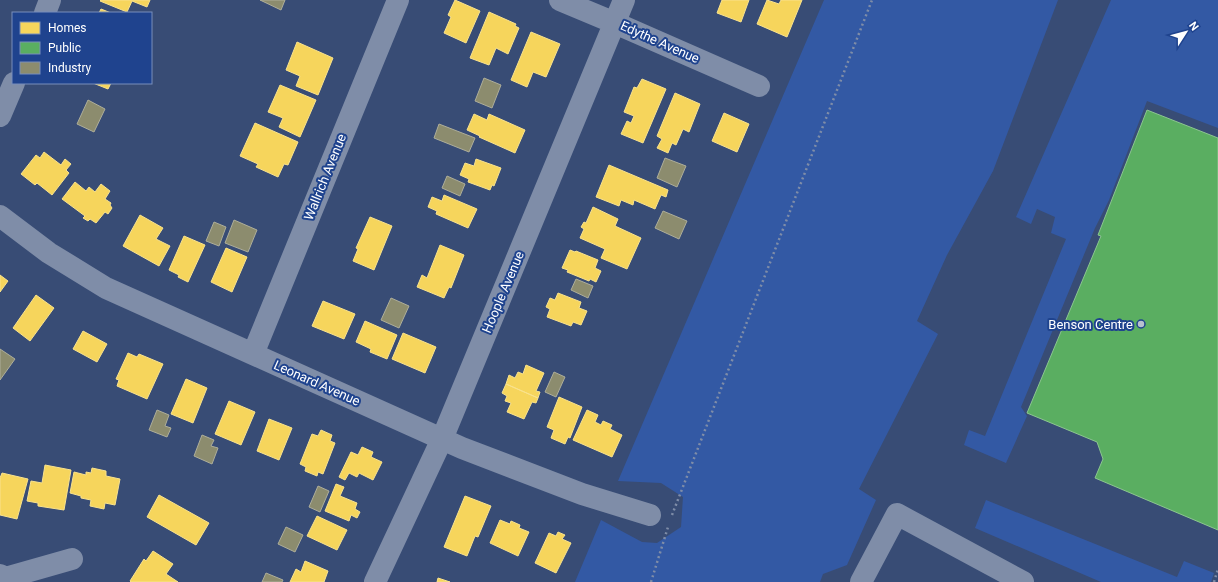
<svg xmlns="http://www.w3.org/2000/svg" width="1218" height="582" viewBox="0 0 1218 582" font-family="Roboto,sans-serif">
	<rect width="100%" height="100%" fill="#384c75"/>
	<path fill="#3359a4" d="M 824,0 L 1058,0 L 993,171 L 947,255 L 917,321 L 938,334 L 859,489 L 876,500 L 847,565 L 823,574 L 820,582 L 575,582 L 601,520 L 642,542 L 657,543 L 681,527 L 683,497 L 661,483 L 618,481 Z
		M 1111,0 L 1218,0 L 1218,128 L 1147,101 L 1109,200 L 1095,228 L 1021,407 L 1027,416 L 1006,463 L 964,445 L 969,430 L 985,436 L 1066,239 L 1051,233 L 1055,217 L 1037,209 L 1031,224 L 1016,217 Z
		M 986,500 L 1177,577 L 1184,561 L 1214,573 L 1211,582 L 1101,582 L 975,528 Z"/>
	<path fill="#f6d55c" stroke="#f9e28d" d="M 101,0 L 150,0 L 147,7 L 132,1 L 127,12 L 100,1 Z
		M 455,0 L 480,11 L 466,43 L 444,33 L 451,17 L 448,15 Z
		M 722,0 L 749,0 L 741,22 L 717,13 Z
		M 767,0 L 779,4 L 781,0 L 802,0 L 787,37 L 757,24 Z
		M 101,9 L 111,13 L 99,13 Z
		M 489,12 L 516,24 L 515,26 L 519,28 L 508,54 L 496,48 L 489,65 L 470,58 Z
		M 531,32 L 560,44 L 546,77 L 533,72 L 527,87 L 511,80 Z
		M 297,42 L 333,58 L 318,95 L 296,86 L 300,76 L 286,70 Z
		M 642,79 L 666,89 L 643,143 L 621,134 L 627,121 L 631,123 L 634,116 L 624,112 L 634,87 L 637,88 Z
		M 93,83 L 111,83 L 108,89 Z
		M 280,85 L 316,100 L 300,137 L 279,127 L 283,118 L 268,112 Z
		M 675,93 L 700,104 L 689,132 L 683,129 L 676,145 L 672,143 L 668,153 L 657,148 L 662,139 L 657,136 Z
		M 724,113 L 749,124 L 737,152 L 712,141 Z
		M 474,114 L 487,120 L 489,114 L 525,130 L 515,153 L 479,137 L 480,136 L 467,130 Z
		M 255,123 L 298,142 L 288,165 L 284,164 L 278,177 L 256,167 L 258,164 L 240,156 Z
		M 44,152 L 61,165 L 65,159 L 71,164 L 66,170 L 69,173 L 52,195 L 37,183 L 35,185 L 21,174 L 36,155 L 40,158 Z
		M 476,159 L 501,168 L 494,186 L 492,185 L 490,190 L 468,182 L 469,179 L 460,175 L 465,163 L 474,166 Z
		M 609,165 L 668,190 L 666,197 L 661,195 L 655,209 L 634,200 L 633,205 L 621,200 L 619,206 L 596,197 Z
		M 75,182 L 86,191 L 89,187 L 95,192 L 101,184 L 110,191 L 105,199 L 111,203 L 110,205 L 112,208 L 108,214 L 105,212 L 96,223 L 90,219 L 88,221 L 83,218 L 85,216 L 62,199 Z
		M 444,195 L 477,209 L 468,228 L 436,214 L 437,211 L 428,207 L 432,197 L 442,201 Z
		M 593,207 L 618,219 L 615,226 L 641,238 L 627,269 L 601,258 L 605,249 L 580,238 L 584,229 L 581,227 L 584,222 L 586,223 Z
		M 140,215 L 163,228 L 156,239 L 170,246 L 159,266 L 123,246 Z
		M 370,217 L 392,226 L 374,270 L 353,261 L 358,249 L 356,248 Z
		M 184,236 L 205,245 L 188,282 L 178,277 L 179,275 L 169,270 Z
		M 440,245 L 464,255 L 451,288 L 449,287 L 444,298 L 417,287 L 422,275 L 427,278 Z
		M 226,248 L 247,257 L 232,292 L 211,282 Z
		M 570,250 L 575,252 L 576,251 L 598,260 L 595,268 L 601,271 L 596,282 L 590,279 L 589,281 L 567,272 L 568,270 L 562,268 Z
		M 0,275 L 8,281 L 0,292 Z
		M 558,293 L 581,302 L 579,308 L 587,311 L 581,325 L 573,322 L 571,326 L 547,317 L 550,309 L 546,307 L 550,298 L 555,300 Z
		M 36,295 L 54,308 L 30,341 L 13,328 Z
		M 323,301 L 355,314 L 344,339 L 312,326 Z
		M 365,321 L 397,335 L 387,359 L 370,352 L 371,349 L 356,342 Z
		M 83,331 L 107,344 L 97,362 L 73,349 Z
		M 403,333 L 436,347 L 425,373 L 392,359 Z
		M 128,353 L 137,357 L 139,354 L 163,364 L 147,399 L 117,386 L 119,380 L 116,379 Z
		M 526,365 L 544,373 L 536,391 L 540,392 L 538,398 L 506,384 L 509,375 L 515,378 L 518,372 L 523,374 Z
		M 186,379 L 207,388 L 193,423 L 171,414 Z
		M 506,384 L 538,398 L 536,403 L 532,402 L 524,419 L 507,412 L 511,403 L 505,401 L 507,396 L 502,393 Z
		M 559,397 L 582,407 L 570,438 L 568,437 L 565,444 L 551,438 L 554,430 L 547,427 Z
		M 229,401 L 255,412 L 241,445 L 215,434 Z
		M 587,410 L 598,415 L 595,422 L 601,425 L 603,421 L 612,425 L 610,429 L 622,435 L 612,457 L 573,440 Z
		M 269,419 L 292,428 L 279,460 L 257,451 Z
		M 321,430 L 332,435 L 330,441 L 335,443 L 323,474 L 318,472 L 317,476 L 305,471 L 306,467 L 300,464 L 312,434 L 318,436 Z
		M 362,447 L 373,452 L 371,457 L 382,462 L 373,480 L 359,473 L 357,477 L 349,473 L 345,480 L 339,477 L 351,452 L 358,455 Z
		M 45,465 L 71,470 L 64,510 L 38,506 L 38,503 L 27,501 L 31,481 L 42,483 Z
		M 92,468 L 106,471 L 106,476 L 120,479 L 115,505 L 105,503 L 104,509 L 90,506 L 91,500 L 81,498 L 81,496 L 70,493 L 74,472 L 86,475 L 86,472 L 91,473 Z
		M 2,473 L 28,479 L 17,519 L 0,515 L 0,478 Z
		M 336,484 L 344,487 L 340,496 L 357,503 L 355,509 L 360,512 L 357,518 L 351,515 L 349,521 L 325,511 Z
		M 159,495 L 209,523 L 196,545 L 147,517 Z
		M 465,496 L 491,506 L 478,537 L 475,536 L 467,556 L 444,547 Z
		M 317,516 L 347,530 L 337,550 L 307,536 Z
		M 500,520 L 510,524 L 511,521 L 520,525 L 519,528 L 529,532 L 518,556 L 490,543 Z
		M 558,532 L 565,535 L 562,539 L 571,543 L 556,573 L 535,563 L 549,533 L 556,536 Z
		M 153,551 L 173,564 L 166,574 L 178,582 L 131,582 L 130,581 L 144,559 L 146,561 Z
		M 305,561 L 328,571 L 324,582 L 290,582 L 296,569 L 301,572 Z
		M 438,578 L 450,582 L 437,582 Z"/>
	<path fill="#5aae61" stroke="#8cc690" d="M 1147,110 L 1218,138 L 1218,530 L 1095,478 L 1103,459 L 1097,442 L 1027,413 L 1101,236 L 1098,235 Z"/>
	<path fill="#8c8c6e" stroke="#aeae9a" d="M 260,0 L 285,0 L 281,10 Z
		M 484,78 L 501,85 L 492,108 L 475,101 Z
		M 88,100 L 105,109 L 94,132 L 77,124 Z
		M 439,124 L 475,138 L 469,152 L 434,138 Z
		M 665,158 L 686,166 L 677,187 L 657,178 Z
		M 447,176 L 465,184 L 460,196 L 442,188 Z
		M 663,211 L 687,221 L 679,239 L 655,228 Z
		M 234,220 L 257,230 L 248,252 L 225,243 Z
		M 214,222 L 226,227 L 219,246 L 206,241 Z
		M 576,279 L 593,286 L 588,298 L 571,290 Z
		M 391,298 L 409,306 L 399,328 L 381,320 Z
		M 0,349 L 15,359 L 0,380 Z
		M 554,372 L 565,377 L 556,397 L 545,392 Z
		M 157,410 L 169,415 L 165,426 L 171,428 L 167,437 L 149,430 Z
		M 202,435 L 214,440 L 211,446 L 218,448 L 212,464 L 194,456 Z
		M 318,486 L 329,491 L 320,512 L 309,507 Z
		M 286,527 L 303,535 L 295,552 L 278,544 Z
		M 266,573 L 283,580 L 282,582 L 262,582 Z"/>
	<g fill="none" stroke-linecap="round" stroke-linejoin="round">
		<path stroke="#7f8da8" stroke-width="2.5" stroke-dasharray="2 3" stroke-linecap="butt" d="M 672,515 L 872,0
			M 651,582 L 668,527
			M 1214,582 L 1218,569"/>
		<path stroke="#7f8da8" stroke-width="22" d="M 560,0 L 615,23 L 759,86
			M 45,13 L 50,0
			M 0,116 L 14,83
			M 0,216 L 49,253 L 106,288 L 462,448 L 582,494 L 650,515
			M 253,354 L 398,0
			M 0,575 L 5,578 L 72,559
			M 375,582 L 442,439 L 624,0
			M 861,582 L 897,514 L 1023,582"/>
	</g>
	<circle fill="#b9c0cf" stroke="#1f438e" stroke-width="1.5" cx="1141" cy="324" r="4"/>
	<g text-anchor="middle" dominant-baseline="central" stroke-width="4" stroke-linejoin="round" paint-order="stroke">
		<g font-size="13" fill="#fff" stroke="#1f438e">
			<text transform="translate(660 42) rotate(24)">Edythe Avenue</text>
			<text transform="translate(325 177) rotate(-68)">Wallrich Avenue</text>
			<text transform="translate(503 292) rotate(-67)">Hoople Avenue</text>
			<text transform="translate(317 383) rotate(24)">Leonard Avenue</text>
		</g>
		<g font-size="13" fill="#fff" stroke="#1f438e" text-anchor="end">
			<text x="1133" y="324">Benson Centre</text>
		</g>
	</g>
	<rect x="12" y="12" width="140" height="72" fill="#1f438e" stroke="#798ebb"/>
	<rect x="20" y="22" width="20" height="12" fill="#f6d55c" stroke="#798ebb"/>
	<text x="48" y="32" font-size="12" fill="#ffffff">Homes</text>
	<rect x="20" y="42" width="20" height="12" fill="#5aae61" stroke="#798ebb"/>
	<text x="48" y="52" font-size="12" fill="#ffffff">Public</text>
	<rect x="20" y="62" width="20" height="12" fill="#8c8c6e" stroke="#798ebb"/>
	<text x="48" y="72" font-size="12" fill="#ffffff">Industry</text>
	<g transform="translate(1186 32) rotate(54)" stroke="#1f438e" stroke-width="3" paint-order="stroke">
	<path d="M0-3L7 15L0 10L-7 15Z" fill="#ffffff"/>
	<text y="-6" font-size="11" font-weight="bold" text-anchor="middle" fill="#ffffff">N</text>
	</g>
</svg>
